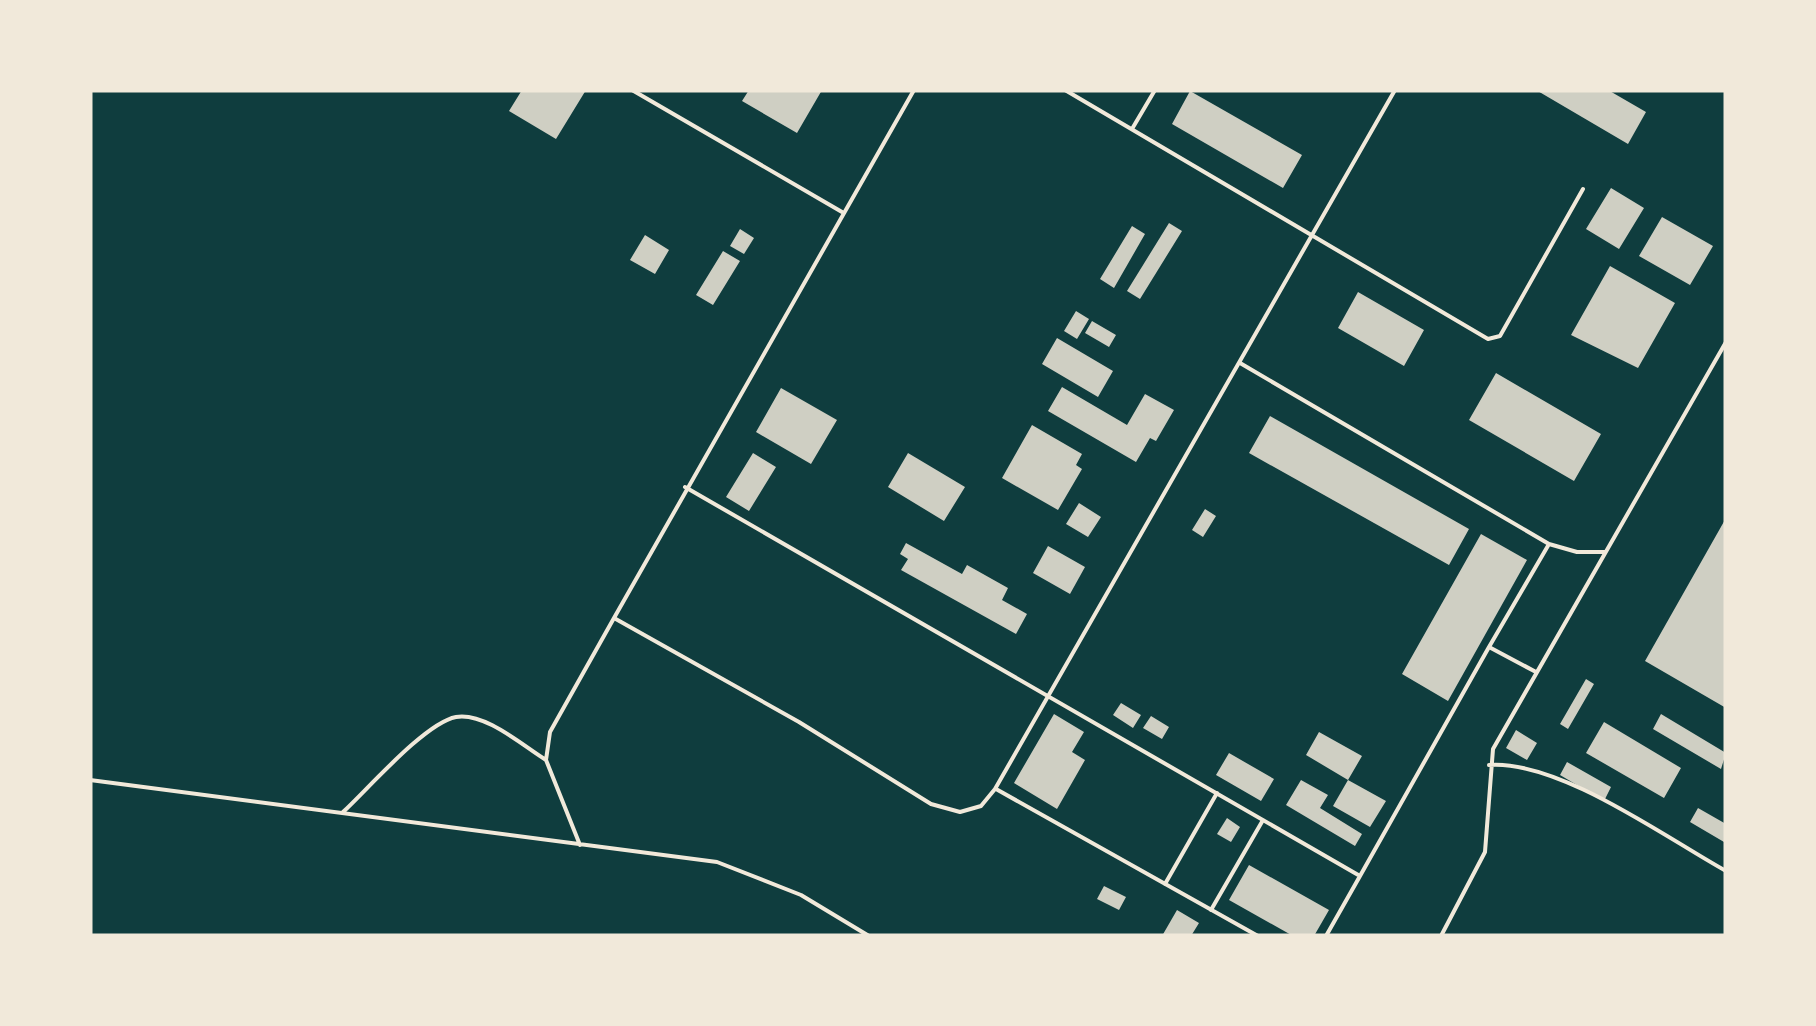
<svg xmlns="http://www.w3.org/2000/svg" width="1816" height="1026" viewBox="0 0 1816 1026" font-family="'Exo 2',sans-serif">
	<rect width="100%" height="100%" fill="#0f3d3e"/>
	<path fill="#cfcfc3" d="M 522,90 L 586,90 L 556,139 L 509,111 Z
		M 749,90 L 822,90 L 797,133 L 742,101 Z
		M 1536,90 L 1608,90 L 1646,112 L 1628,144 Z
		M 1190,91 L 1302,155 L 1283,188 L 1172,124 Z
		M 1611,188 L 1644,208 L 1619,249 L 1586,229 Z
		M 1662,217 L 1713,246 L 1690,285 L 1639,256 Z
		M 1169,223 L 1182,231 L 1140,299 L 1127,291 Z
		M 1132,226 L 1145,234 L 1114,288 L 1100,279 Z
		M 740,229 L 754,238 L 744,254 L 730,246 Z
		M 645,235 L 669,250 L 655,274 L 630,260 Z
		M 723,251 L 740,261 L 713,305 L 696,295 Z
		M 1610,266 L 1675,303 L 1638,368 L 1571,335 Z
		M 1358,292 L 1424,330 L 1404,366 L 1338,328 Z
		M 1076,311 L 1089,319 L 1077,339 L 1064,331 Z
		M 1092,321 L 1116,335 L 1109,347 L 1085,333 Z
		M 1057,338 L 1113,371 L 1098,397 L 1042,364 Z
		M 1496,373 L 1601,434 L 1574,481 L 1469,420 Z
		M 1062,387 L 1127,425 L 1145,394 L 1174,410 L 1156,441 L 1150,438 L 1136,462 L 1048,411 Z
		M 781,388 L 837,420 L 811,464 L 756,432 Z
		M 1270,416 L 1469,529 L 1449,565 L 1249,453 Z
		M 1032,425 L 1082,454 L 1076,465 L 1082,469 L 1058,510 L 1002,478 Z
		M 753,453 L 776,467 L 749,511 L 726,497 Z
		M 908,453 L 965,487 L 944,521 L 888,487 Z
		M 1079,503 L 1101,517 L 1088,537 L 1066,524 Z
		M 1205,509 L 1216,516 L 1203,537 L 1192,530 Z
		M 1726,518 L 1726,708 L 1645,661 Z
		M 1481,534 L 1527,560 L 1448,701 L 1402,674 Z
		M 906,543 L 962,574 L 967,565 L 1008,588 L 1002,600 L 1027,614 L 1016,634 L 901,570 L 908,559 L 900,554 Z
		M 1048,546 L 1085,567 L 1070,594 L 1033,573 Z
		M 1586,679 L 1594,684 L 1568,729 L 1560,724 Z
		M 1121,703 L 1141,715 L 1133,728 L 1113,715 Z
		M 1054,714 L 1084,732 L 1072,752 L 1085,760 L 1057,809 L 1014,783 Z
		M 1661,714 L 1726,753 L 1721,769 L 1653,729 Z
		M 1151,716 L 1169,727 L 1162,739 L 1143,728 Z
		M 1604,722 L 1681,768 L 1664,798 L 1586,753 Z
		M 1516,730 L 1537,743 L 1527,760 L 1506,748 Z
		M 1319,732 L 1362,756 L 1348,780 L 1306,755 Z
		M 1229,753 L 1274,779 L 1261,801 L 1216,775 Z
		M 1567,762 L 1611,787 L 1604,801 L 1560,775 Z
		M 1301,780 L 1328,795 L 1320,808 L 1362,834 L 1355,846 L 1286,805 Z
		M 1348,780 L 1386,801 L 1370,827 L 1333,806 Z
		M 1698,808 L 1726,824 L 1724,842 L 1690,822 Z
		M 1227,818 L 1240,827 L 1231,842 L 1217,834 Z
		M 1249,865 L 1329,910 L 1314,936 L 1293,936 L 1229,900 Z
		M 1104,886 L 1126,897 L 1119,910 L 1097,899 Z
		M 1177,910 L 1199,923 L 1191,936 L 1162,936 Z"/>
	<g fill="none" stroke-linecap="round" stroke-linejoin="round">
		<path stroke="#f1e9da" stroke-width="4" d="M 632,90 L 842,212
			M 914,90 L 614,618 L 799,722 L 931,804 L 960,812 L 981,806 L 995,789 L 1395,90
			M 1065,90 L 1488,339 L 1500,336 L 1583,189
			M 1132,129 L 1155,90
			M 1240,363 L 1549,544 L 1577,552 L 1605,552
			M 685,487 L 1360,876 L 1489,647 L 1536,672
			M 1489,647 L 1549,544
			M 1489,765 C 1559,760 1663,836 1726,871
			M 90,780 L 717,862 L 801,895 L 869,936
			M 996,789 L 1258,936
			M 343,812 C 368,789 425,723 456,717 C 485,712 523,746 546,760
			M 580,845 L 546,760 L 550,732 L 614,618
			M 1165,884 L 1217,793
			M 1211,910 L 1263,820
			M 1326,936 L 1360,876
			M 1441,936 L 1485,852 L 1493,749 L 1726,342"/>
	</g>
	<rect width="1816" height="1026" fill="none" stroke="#f1e9da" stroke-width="185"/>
</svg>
